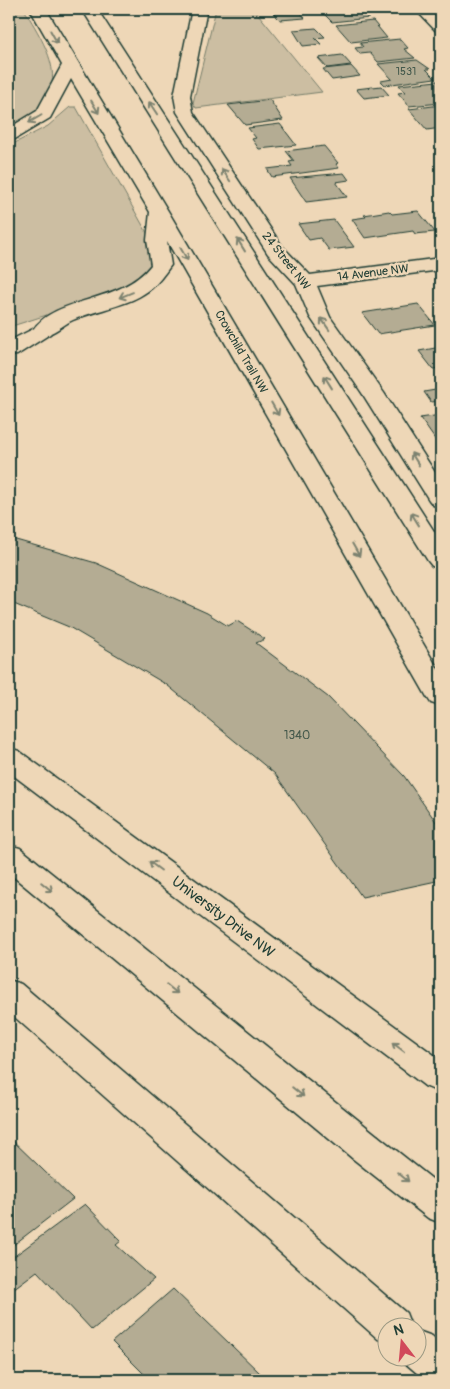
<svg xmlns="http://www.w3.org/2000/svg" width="450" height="1389" viewBox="0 0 450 1389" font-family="Pangolin,sans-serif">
	<rect width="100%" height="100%" fill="#eed7b7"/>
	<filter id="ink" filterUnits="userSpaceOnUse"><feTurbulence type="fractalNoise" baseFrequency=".02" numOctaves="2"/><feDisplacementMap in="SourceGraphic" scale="10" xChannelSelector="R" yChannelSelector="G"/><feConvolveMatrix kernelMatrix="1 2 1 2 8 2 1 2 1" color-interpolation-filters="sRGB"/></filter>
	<g filter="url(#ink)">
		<path fill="#ccbea2" stroke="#767e6b" d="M 24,9 C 54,58 75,96 9,127 L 9,10 Z
			M 216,9 L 254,9 L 322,92 L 196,108 L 193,103 Z
			M 70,107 L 76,107 L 146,231 L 151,244 L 152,265 L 145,274 L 119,292 L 9,327 L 9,146 L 48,126 Z"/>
		<path fill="#b4ac93" stroke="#1f3d34" d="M 297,9 L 305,18 L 280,20 L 271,11 Z
			M 319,9 L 360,9 L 369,18 L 332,22 Z
			M 373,21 L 387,38 L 351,42 L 336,25 Z
			M 316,28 L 325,37 L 315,38 L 321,44 L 303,46 L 293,30 Z
			M 400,39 L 408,48 L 404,49 L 415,58 L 378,62 L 370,53 L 360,54 L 355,48 L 363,47 L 360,43 Z
			M 342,55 L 351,65 L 327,68 L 318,58 Z
			M 417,60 L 430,69 L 426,69 L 435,78 L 385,85 L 381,81 L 392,79 L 378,64 Z
			M 351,66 L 360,76 L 332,80 L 323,69 Z
			M 437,81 L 441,85 L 441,103 L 409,106 L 398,93 L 405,92 L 399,85 Z
			M 381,86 L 389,95 L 364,98 L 356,89 Z
			M 270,100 L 283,120 L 245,125 L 228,105 Z
			M 441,105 L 441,128 L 427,130 L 409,109 Z
			M 280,124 L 296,145 L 259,149 L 252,139 L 256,138 L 248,128 Z
			M 324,146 L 338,163 L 336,164 L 339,168 L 272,177 L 267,169 L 292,166 L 289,162 L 294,161 L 286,151 Z
			M 344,173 L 349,180 L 336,182 L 347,197 L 306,202 L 290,178 Z
			M 389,211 L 392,214 L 418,211 L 435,232 L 415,234 L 413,231 L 365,238 L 352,219 L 366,217 L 364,215 Z
			M 334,220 L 354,247 L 329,250 L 320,238 L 309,240 L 298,224 Z
			M 418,304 L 435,325 L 378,334 L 362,313 Z
			M 441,347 L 441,368 L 433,369 L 419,351 Z
			M 441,389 L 441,401 L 431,402 L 424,392 Z
			M 441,415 L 441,445 L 439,445 L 420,418 Z
			M 9,538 L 96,563 L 207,613 L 228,626 L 237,621 L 265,639 L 256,643 L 328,697 L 404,776 L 441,829 L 441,880 L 362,897 L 275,774 L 167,685 L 69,627 L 9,602 Z
			M 9,1137 L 73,1199 L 12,1246 L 9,1243 Z
			M 85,1204 L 121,1241 L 116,1245 L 154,1279 L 92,1330 L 37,1271 L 13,1289 L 9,1284 L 9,1260 Z
			M 173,1289 L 260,1373 L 252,1380 L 150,1380 L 112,1342 Z"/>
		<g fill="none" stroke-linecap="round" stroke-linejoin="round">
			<defs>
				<path id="street" d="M 192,9 L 207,9 L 190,96 L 193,112 L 282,246 L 310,275 L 441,258 L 441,270 L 317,286 L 330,317 L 384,393 L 441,482 L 441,507 L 433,505 L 429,500 L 362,393 L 310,317 L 296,284 L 268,254 L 177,112 L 174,96 Z
					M 415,9 L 430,9 L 441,20 L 441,33 L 436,31 Z
					M 9,980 L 21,984 L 406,1313 L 411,1326 L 388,1326 L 388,1342 L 378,1339 L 9,1012 Z
					M 418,1331 L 432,1336 L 441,1344 L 441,1380 L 425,1380 L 404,1362 L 402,1356 L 418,1356 Z"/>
				<path id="secondary" d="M 43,324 L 50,326 L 53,330 L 50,334 L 17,355 L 9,356 L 9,341 Z
					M 9,748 L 19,751 L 441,1060 L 441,1089 L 437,1090 L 425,1086 L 9,772 Z
					M 9,845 L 20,848 L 378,1136 L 383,1147 L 378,1158 L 365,1162 L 352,1158 L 9,873 Z"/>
				<path id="highway" d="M 30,9 L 46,9 L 168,211 L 441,674 L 441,706 L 431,703 L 427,697 L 167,241 L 171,265 C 164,274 158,284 148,291 C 126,307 98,309 73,320 C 60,326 51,338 36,334 L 33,330 C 56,295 120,305 151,265 L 147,240 L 150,212 L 71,79 L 50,118 L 15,139 L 9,140 L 9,128 L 37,111 L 62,65 Z
					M 82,9 L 97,9 L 441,542 L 441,568 L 432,566 L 428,561 Z
					M 437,1062 L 441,1063 L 441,1093 L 425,1086 L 420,1076 L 425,1066 Z
					M 365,1132 L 378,1136 L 441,1186 L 441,1223 L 428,1218 L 352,1158 L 347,1147 L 352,1136 Z"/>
			</defs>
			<use href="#street" stroke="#1f3d34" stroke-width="3"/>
			<use href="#secondary" stroke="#1f3d34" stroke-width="3"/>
			<use href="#highway" stroke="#1f3d34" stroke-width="3"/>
			<use href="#street" fill="#eed7b7" fill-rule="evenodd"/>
			<use href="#secondary" fill="#eed7b7" fill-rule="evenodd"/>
			<use href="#highway" fill="#eed7b7" fill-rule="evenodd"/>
		</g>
		<defs><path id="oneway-shaft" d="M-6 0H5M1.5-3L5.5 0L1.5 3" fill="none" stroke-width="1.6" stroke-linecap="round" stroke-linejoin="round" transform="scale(1.25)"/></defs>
		<g stroke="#7c826f">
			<use href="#oneway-shaft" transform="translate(54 37) rotate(61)"/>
			<use href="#oneway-shaft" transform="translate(95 107) rotate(59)"/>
			<use href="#oneway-shaft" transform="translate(153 108) rotate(-123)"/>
			<use href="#oneway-shaft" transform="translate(35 119) rotate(150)"/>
			<use href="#oneway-shaft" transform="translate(226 175) rotate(-124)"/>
			<use href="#oneway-shaft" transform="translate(241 245) rotate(-122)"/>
			<use href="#oneway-shaft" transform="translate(184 254) rotate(60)"/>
			<use href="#oneway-shaft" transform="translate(126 295) rotate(158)"/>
			<use href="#oneway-shaft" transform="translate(325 324) rotate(-125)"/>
			<use href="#oneway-shaft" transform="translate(328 382) rotate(-122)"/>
			<use href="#oneway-shaft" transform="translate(275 409) rotate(60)"/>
			<use href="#oneway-shaft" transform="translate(415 459) rotate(-122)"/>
			<use href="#oneway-shaft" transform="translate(415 519) rotate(-122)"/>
			<use href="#oneway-shaft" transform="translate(356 550) rotate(60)"/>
			<use href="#oneway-shaft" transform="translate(155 866) rotate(-143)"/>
			<use href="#oneway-shaft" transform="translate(47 887) rotate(39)"/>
			<use href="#oneway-shaft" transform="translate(172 989) rotate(39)"/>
			<use href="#oneway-shaft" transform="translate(398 1047) rotate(-143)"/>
			<use href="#oneway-shaft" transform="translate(298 1092) rotate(39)"/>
			<use href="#oneway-shaft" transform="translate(403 1177) rotate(39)"/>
		</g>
	</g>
	<g text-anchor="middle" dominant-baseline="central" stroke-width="4.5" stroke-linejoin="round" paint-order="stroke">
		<g font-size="11" fill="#44594c">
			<text x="406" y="71">1531</text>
		</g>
		<g font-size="12" fill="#1f3d34" stroke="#eed7b7">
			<text transform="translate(286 261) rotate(52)">24 Street NW</text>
			<text transform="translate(373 273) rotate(-7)">14 Avenue NW</text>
			<text transform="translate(241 352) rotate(60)">Crowchild Trail NW</text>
		</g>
		<g font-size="12" fill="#44594c">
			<text x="297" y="735">1340</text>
		</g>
		<g font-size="15" fill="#1f3d34" stroke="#eed7b7">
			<text transform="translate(223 917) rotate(37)">University Drive NW</text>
		</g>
	</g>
	<rect width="450" height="1389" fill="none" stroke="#eed7b7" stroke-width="30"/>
	<rect x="15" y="15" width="420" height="1359" fill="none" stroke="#1f3d34" stroke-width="2" filter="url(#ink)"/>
	<g transform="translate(402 1342) rotate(344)"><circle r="24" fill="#eed7b7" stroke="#9b9983"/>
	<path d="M0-4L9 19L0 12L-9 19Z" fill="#d1495b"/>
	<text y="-8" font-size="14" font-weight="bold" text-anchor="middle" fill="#1f3d34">N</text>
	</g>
</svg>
